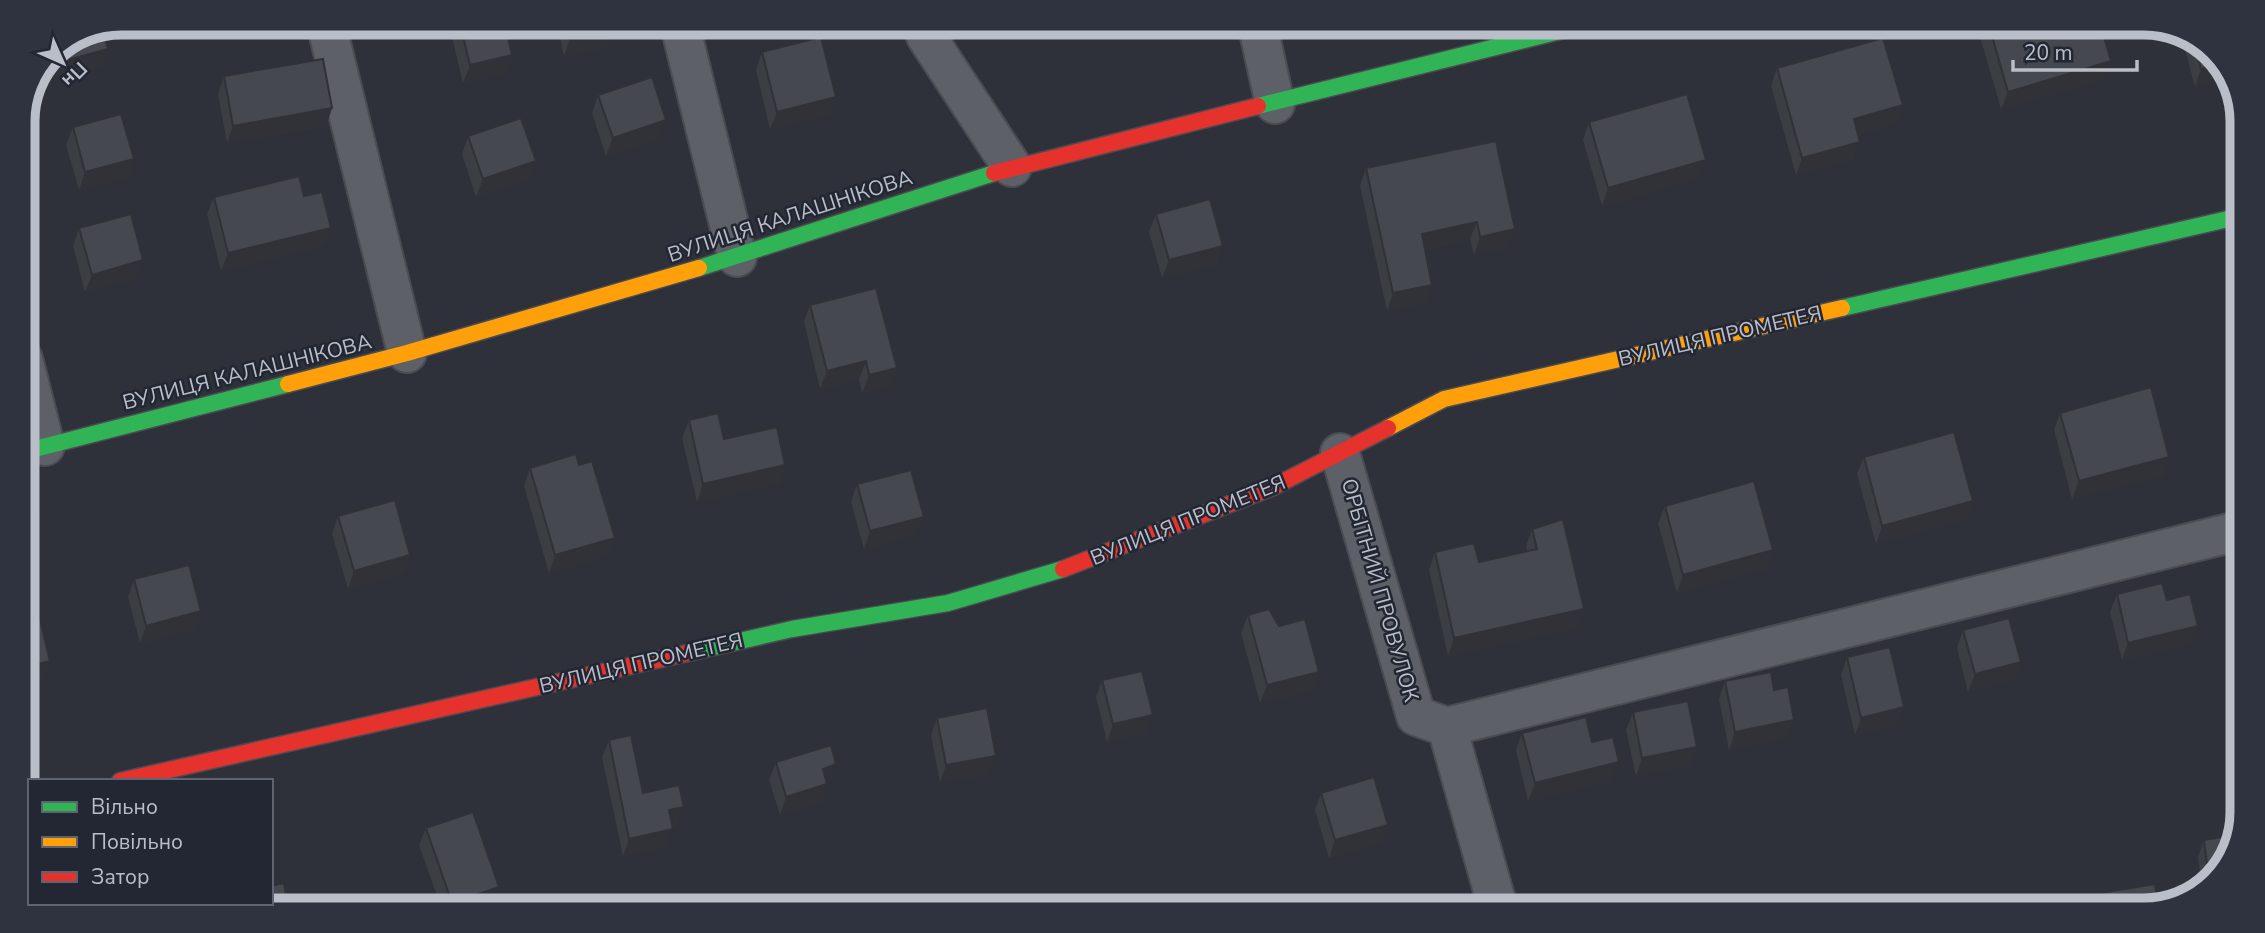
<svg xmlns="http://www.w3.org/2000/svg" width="2265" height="933" viewBox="0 0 2265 933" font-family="'Nunito Sans',sans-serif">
	<rect width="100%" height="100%" fill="#2e3139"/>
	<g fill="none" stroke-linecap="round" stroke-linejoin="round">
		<defs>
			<path id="street" d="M 326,23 L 407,353
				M 680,25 L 737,257
				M 923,26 L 926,36 L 1012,167
				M 1258,27 L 1275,104
				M 23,359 L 45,446
				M 1340,453 L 1416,716 L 1447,727
				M 1447,727 L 2238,531
				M 1447,727 L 1498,908
				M 23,805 L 30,803"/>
			<path id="fast" d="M 1258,106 L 1572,28
				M 699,268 L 994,173
				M 1842,308 L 2241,216
				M 23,452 L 288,384
				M 692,652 L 792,629 L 948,603 L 1063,569"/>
			<path id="slow" d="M 288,384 L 407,353 L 699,268
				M 1388,428 L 1444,399 L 1842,308"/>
			<path id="jam" d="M 994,173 L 1258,106
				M 1063,569 L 1271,488 L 1388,428
				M 120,781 L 692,652"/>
		</defs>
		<use href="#street" stroke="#4a4c52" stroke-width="42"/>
		<use href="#fast" stroke="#4a4c52" stroke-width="19"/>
		<use href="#slow" stroke="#4a4c52" stroke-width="19"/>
		<use href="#jam" stroke="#4a4c52" stroke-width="19"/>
		<use href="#street" stroke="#5e6067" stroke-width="38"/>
		<use href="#fast" stroke="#30b455" stroke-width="16"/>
		<use href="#slow" stroke="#ff9f0a" stroke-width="16"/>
		<use href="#jam" stroke="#e5322d" stroke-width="16"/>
	</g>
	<path fill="#3b3e43" d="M 187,23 L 229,23 L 190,35 Z
		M 455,24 L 505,24 L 512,55 L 506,73 L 463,83 L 451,33 Z
		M 557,24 L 612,24 L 607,47 L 564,56 Z
		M 1985,29 L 2102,30 L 2105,79 L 2001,109 L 1981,40 Z
		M 2180,30 L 2222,62 L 2222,80 L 2195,87 Z
		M 762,52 L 836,97 L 830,114 L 770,129 L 756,70 Z
		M 1777,68 L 1896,123 L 1858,134 L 1853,159 L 1796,175 L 1771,86 Z
		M 224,76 L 332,108 L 326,126 L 227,143 L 218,94 Z
		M 598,95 L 660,138 L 606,156 L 592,113 Z
		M 1589,122 L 1699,178 L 1602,206 L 1583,140 Z
		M 73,127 L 134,159 L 127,177 L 79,190 L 66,145 Z
		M 468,136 L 530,179 L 476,197 L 462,154 Z
		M 1496,141 L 1508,247 L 1474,255 L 1470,239 L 1425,250 L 1432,285 L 1426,302 L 1387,311 L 1360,186 L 1366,168 Z
		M 214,197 L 331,228 L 324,245 L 221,271 L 207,214 Z
		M 1156,214 L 1223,246 L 1216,264 L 1162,278 L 1149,232 Z
		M 79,228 L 137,278 L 85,292 L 73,246 Z
		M 810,305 L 897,368 L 890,386 L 862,393 L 859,379 L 820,389 L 804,322 Z
		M 2060,413 L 2169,457 L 2163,475 L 2072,499 L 2054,430 Z
		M 689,420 L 724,439 L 785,465 L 779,483 L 697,502 L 682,438 Z
		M 1864,457 L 1973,501 L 1966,519 L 1876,544 L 1857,474 Z
		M 579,465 L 608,555 L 549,573 L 524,486 L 530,468 Z
		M 857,484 L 917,534 L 864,549 L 851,502 Z
		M 1665,506 L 1767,568 L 1677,593 L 1658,523 Z
		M 338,516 L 410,555 L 404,573 L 348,589 L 332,534 Z
		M 1532,529 L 1584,609 L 1577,627 L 1448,656 L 1429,570 L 1435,552 L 1479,562 L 1527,551 L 1526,546 Z
		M 2238,556 L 2237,590 L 2233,570 Z
		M 134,579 L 201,611 L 195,629 L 140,643 L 128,597 Z
		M 2117,594 L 2167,600 L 2191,644 L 2122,660 L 2110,612 Z
		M 1248,615 L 1279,626 L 1312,690 L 1260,703 L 1241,633 Z
		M 1963,630 L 2015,679 L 1968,692 L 1957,648 Z
		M 1847,657 L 1897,725 L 1855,735 L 1841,675 Z
		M 1102,680 L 1146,733 L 1107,742 L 1096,697 Z
		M 1725,681 L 1774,690 L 1787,738 L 1729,750 L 1719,699 Z
		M 1633,712 L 1697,747 L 1690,765 L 1636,776 L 1626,730 Z
		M 937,718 L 990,773 L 940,783 L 931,735 Z
		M 1522,733 L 1592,742 L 1612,780 L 1528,801 L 1516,750 Z
		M 609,740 L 643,793 L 677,825 L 672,826 L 666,847 L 623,856 L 602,757 Z
		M 776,762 L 830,782 L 827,783 L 821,802 L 780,815 L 769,780 Z
		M 1321,793 L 1388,825 L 1382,842 L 1329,858 L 1315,810 Z
		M 426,828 L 492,904 L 440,904 L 419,845 Z
		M 2204,840 L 2235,849 L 2202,890 L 2198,857 Z
		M 2083,896 L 2144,910 L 2078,910 Z"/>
	<path fill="#303237" d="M 195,23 L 229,23 L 190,35 Z
		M 613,29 L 607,47 L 564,56 L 570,38 Z
		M 108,49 L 101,67 L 37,84 L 45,66 Z
		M 512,55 L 506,73 L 463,83 L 470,65 Z
		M 2111,61 L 2105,79 L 2001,109 L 2008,92 Z
		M 2223,63 L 2225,71 L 2222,80 L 2195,87 L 2201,69 Z
		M 836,97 L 830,114 L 770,129 L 777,112 Z
		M 1903,105 L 1896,123 L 1847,137 L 1854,119 Z
		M 332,108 L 326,126 L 227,143 L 233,126 Z
		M 666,120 L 660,138 L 606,156 L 613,138 Z
		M 1860,142 L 1853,159 L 1796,175 L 1802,158 Z
		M 134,159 L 127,177 L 79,190 L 85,172 Z
		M 1706,160 L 1699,178 L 1602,206 L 1608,188 Z
		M 536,161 L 530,179 L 476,197 L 483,179 Z
		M 1477,222 L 1470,239 L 1416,252 L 1422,234 Z
		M 331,228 L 324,245 L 221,271 L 228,253 Z
		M 1515,229 L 1508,247 L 1474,255 L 1480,237 Z
		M 1223,246 L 1216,264 L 1162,278 L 1169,260 Z
		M 143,260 L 137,278 L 85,292 L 92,275 Z
		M 1432,285 L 1426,302 L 1387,311 L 1393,293 Z
		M 866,361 L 859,379 L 820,389 L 827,371 Z
		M 897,368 L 890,386 L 862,393 L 869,375 Z
		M 2169,457 L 2163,475 L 2072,499 L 2079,481 Z
		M 785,465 L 779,483 L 697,502 L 703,484 Z
		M 1973,501 L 1966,519 L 1876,544 L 1882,526 Z
		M 924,517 L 917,534 L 864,549 L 870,531 Z
		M 615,538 L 608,555 L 549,573 L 555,555 Z
		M 1773,550 L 1767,568 L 1677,593 L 1683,575 Z
		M 410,555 L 404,573 L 348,589 L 354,571 Z
		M 1584,609 L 1577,627 L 1448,656 L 1454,638 Z
		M 201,611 L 195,629 L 140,643 L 146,626 Z
		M 2198,626 L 2191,644 L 2122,660 L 2128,643 Z
		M 50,661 L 43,679 L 23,684 L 23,668 Z
		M 2021,662 L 2015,679 L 1968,692 L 1975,674 Z
		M 1319,672 L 1312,690 L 1260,703 L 1267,685 Z
		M 1904,707 L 1897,725 L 1855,735 L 1861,718 Z
		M 1153,715 L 1146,733 L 1107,742 L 1113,724 Z
		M 1794,720 L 1787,738 L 1729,750 L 1735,732 Z
		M 1697,747 L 1690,765 L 1636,776 L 1642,758 Z
		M 996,756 L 990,773 L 940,783 L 946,765 Z
		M 1619,762 L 1612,780 L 1528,801 L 1535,783 Z
		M 836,764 L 830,782 L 816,787 L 823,769 Z
		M 827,784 L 821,802 L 780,815 L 786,797 Z
		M 684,807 L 677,825 L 662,828 L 669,810 Z
		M 1388,825 L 1382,842 L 1329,858 L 1335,840 Z
		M 673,829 L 666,847 L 623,856 L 629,839 Z
		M 499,887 L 492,904 L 452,904 L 452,903 Z"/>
	<path fill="#45484e" stroke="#303237" stroke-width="2" d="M 460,24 L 505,24 L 512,55 L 470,65 Z
		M 567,24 L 612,24 L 613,29 L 570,38 Z
		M 1990,29 L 2102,30 L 2111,61 L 2008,92 Z
		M 103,30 L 108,49 L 45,66 L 52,51 Z
		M 821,37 L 836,97 L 777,112 L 762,52 Z
		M 1883,38 L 1903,105 L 1854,119 L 1860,142 L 1802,158 L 1777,68 Z
		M 2194,40 L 2222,62 L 2223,63 L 2201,69 Z
		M 323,59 L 332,108 L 233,126 L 224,76 Z
		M 652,77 L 666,120 L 613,138 L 598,95 Z
		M 1687,94 L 1706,160 L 1608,188 L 1589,122 Z
		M 121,114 L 134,159 L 85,172 L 73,127 Z
		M 521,118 L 536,161 L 483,179 L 468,136 Z
		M 1496,141 L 1515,229 L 1480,237 L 1477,222 L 1422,234 L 1432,285 L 1393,293 L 1366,168 Z
		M 299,176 L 304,196 L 322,192 L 331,228 L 228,253 L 214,197 Z
		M 1210,199 L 1223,246 L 1169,260 L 1156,214 Z
		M 131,214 L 143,260 L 92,275 L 79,228 Z
		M 876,288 L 897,368 L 869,375 L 866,361 L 827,371 L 810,305 Z
		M 2151,387 L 2169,457 L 2079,481 L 2060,413 Z
		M 718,413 L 724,439 L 777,427 L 785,465 L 703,484 L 689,420 Z
		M 1954,432 L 1973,501 L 1882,526 L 1864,457 Z
		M 576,454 L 579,465 L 592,461 L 615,538 L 555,555 L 530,468 Z
		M 911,470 L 924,517 L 870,531 L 857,484 Z
		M 1754,481 L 1773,550 L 1683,575 L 1665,506 Z
		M 395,500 L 410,555 L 354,571 L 338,516 Z
		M 1563,519 L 1584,609 L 1454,638 L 1435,552 L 1474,543 L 1479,562 L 1537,549 L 1532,529 Z
		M 189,565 L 201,611 L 146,626 L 134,579 Z
		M 2162,583 L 2167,600 L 2190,594 L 2198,626 L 2128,643 L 2117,594 Z
		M 1269,609 L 1279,626 L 1305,619 L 1319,672 L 1267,685 L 1248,615 Z
		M 38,611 L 50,661 L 23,668 L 23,614 Z
		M 2009,618 L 2021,662 L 1975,674 L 1963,630 Z
		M 1890,647 L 1904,707 L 1861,718 L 1847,657 Z
		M 1142,671 L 1153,715 L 1113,724 L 1102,680 Z
		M 1771,672 L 1774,690 L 1788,687 L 1794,720 L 1735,732 L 1725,681 Z
		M 1688,701 L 1697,747 L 1642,758 L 1633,712 Z
		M 987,708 L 996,756 L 946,765 L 937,718 Z
		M 1586,717 L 1592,742 L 1613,737 L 1619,762 L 1535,783 L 1522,733 Z
		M 631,735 L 643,793 L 679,785 L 684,807 L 669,810 L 673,829 L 629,839 L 609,740 Z
		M 831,745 L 836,764 L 823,769 L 827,784 L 786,797 L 776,762 Z
		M 1374,777 L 1388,825 L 1335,840 L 1321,793 Z
		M 473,812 L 499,887 L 452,903 L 426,828 Z
		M 2235,835 L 2235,849 L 2209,881 L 2204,840 Z
		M 284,883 L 287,901 L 283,904 L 221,903 L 271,903 L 271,886 Z
		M 2155,884 L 2158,906 L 2144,910 L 2085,910 L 2083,896 Z"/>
	<g text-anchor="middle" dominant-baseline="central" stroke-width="5" stroke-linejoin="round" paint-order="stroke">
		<g font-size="21" fill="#b9bec9" stroke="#222733">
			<text transform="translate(790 216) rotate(-18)">ВУЛИЦЯ КАЛАШНІКОВА</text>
			<text transform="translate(1720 336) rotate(-13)">ВУЛИЦЯ ПРОМЕТЕЯ</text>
			<text transform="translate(247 372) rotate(-14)">ВУЛИЦЯ КАЛАШНІКОВА</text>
			<text transform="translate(1188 520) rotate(-22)">ВУЛИЦЯ ПРОМЕТЕЯ</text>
			<text transform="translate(1380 590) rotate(74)">ОРБІТНИЙ ПРОВУЛОК</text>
			<text transform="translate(641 663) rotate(-13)">ВУЛИЦЯ ПРОМЕТЕЯ</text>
		</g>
	</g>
	<path d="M0 0H2265V933H0ZM121 35H2144A86 86 0 0 1 2230 121V812A86 86 0 0 1 2144 898H121A86 86 0 0 1 35 812V121A86 86 0 0 1 121 35Z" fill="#2e333f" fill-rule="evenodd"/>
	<path fill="none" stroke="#b9bec9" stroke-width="9" d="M121 35H2144A86 86 0 0 1 2230 121V812A86 86 0 0 1 2144 898H121A86 86 0 0 1 35 812V121A86 86 0 0 1 121 35Z"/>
	<rect x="28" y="779" width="245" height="126" fill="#222733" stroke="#5e636f" stroke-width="2"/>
	<rect x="42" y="802" width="35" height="10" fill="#30b455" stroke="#5e636f" stroke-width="2"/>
	<text x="91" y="814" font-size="21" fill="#b9bec9">Вільно</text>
	<rect x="42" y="837" width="35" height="10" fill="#ff9f0a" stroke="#5e636f" stroke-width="2"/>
	<text x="91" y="849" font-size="21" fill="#b9bec9">Повільно</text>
	<rect x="42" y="872" width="35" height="10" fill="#e5322d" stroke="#5e636f" stroke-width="2"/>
	<text x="91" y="884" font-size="21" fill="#b9bec9">Затор</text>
	<g transform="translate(63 63) rotate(135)" stroke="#222733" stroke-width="5" paint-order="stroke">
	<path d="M0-5L12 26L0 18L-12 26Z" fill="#b9bec9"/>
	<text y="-10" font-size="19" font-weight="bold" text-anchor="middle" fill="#b9bec9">Пн</text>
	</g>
	<path d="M2013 60v10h124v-10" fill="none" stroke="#b9bec9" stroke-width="3.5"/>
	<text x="2024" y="60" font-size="21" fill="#b9bec9" stroke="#222733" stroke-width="5" paint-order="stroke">20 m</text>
</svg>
